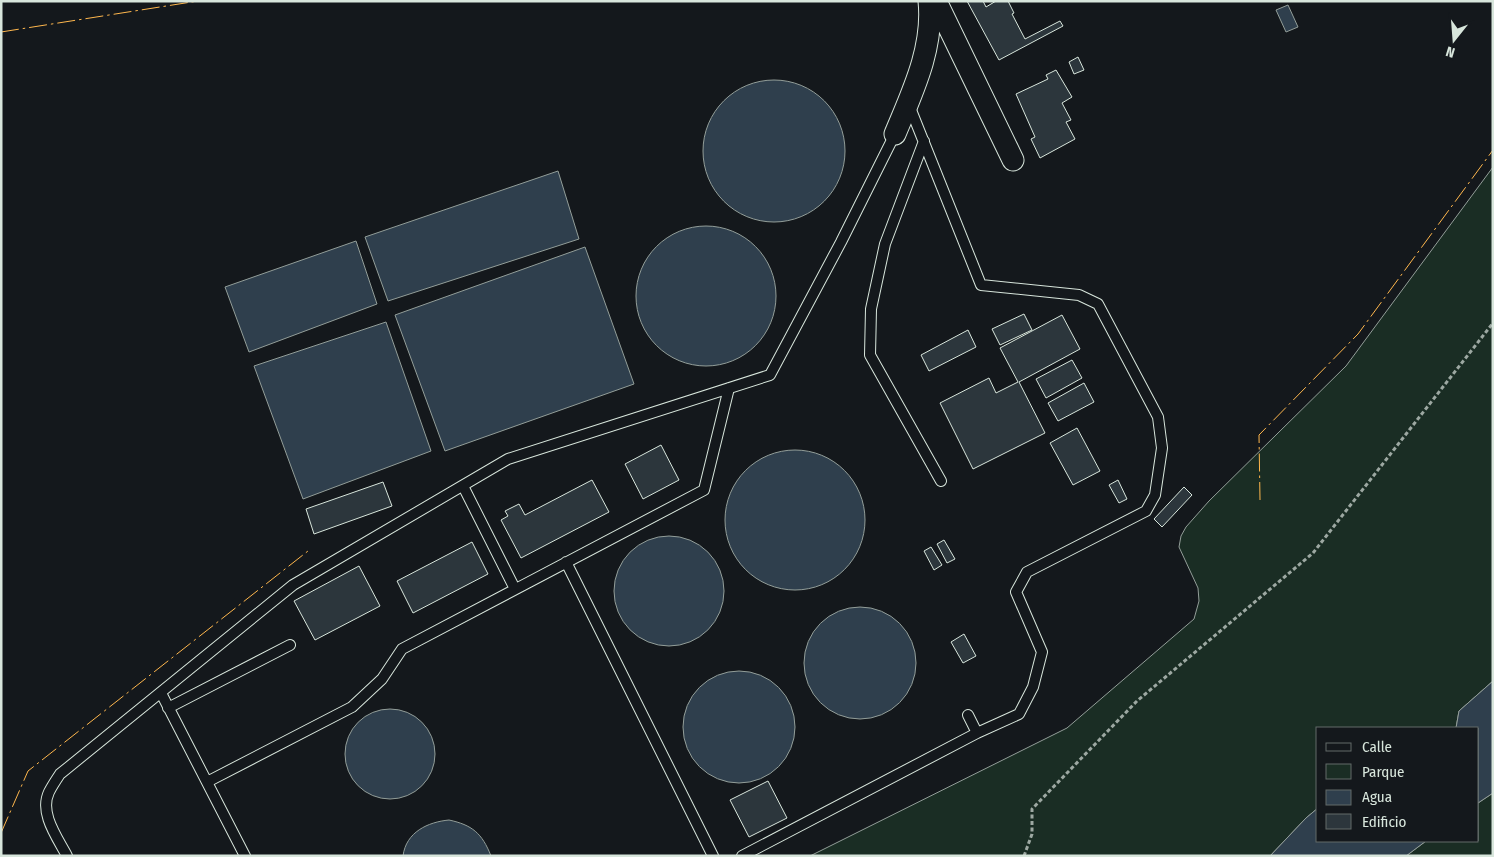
<svg xmlns="http://www.w3.org/2000/svg" width="1494" height="857" viewBox="0 0 1494 857" font-family="'Fira Sans Condensed',sans-serif">
	<rect width="100%" height="100%" fill="#14181c"/>
	<path fill="#1a2d24" stroke="#939e99" d="M 1493,167 L 1493,681 L 1459,711 L 1456,728 L 1318,728 L 1318,808 L 1306,818 L 1270,856 L 810,856 L 1067,728 L 1194,619 L 1199,601 L 1198,588 L 1179,547 L 1181,536 L 1186,527 L 1209,501 L 1346,366 Z
		M 1493,793 L 1493,856 L 1406,856 L 1426,841 L 1478,841 L 1478,803 Z"/>
	<path fill="#2f3f4d" stroke="#939e99" d="M 1288,5 L 1298,27 L 1286,32 L 1276,10 Z
		M703 151a71 71 0 1 1 142 0a71 71 0 1 1-142 0Z
		M 558,171 L 579,239 L 388,301 L 365,237 Z
		M636 296a70 70 0 1 1 140 0a70 70 0 1 1-140 0Z
		M 356,241 L 377,304 L 249,352 L 225,287 Z
		M 585,247 L 634,384 L 445,451 L 395,315 Z
		M 386,322 L 431,451 L 303,499 L 254,366 Z
		M725 520a70 70 0 1 1 140 0a70 70 0 1 1-140 0Z
		M614 591a55 55 0 1 1 110 0a55 55 0 1 1-110 0Z
		M804 663a56 56 0 1 1 112 0a56 56 0 1 1-112 0Z
		M683 727a56 56 0 1 1 112 0a56 56 0 1 1-112 0Z
		M 1493,681 L 1493,793 L 1478,803 L 1478,728 L 1456,728 L 1459,711 Z
		M345 754a45 45 0 1 1 90 0a45 45 0 1 1-90 0Z
		M 1318,808 L 1318,841 L 1426,841 L 1406,856 L 1270,856 L 1306,818 Z
		M 449,820 C 472,825 482,833 491,856 L 403,856 C 406,832 428,822 449,820 Z"/>
	<path fill="#2c363c" stroke="#d8e6dc" d="M 967,1 L 983,1 L 986,7 L 996,1 L 1008,1 L 1014,13 L 1012,14 L 1025,39 L 1060,21 L 1063,26 L 999,60 Z
		M 1078,57 L 1084,70 L 1074,74 L 1069,62 Z
		M 1056,70 L 1072,97 L 1062,103 L 1071,120 L 1066,122 L 1075,139 L 1040,158 L 1031,139 L 1035,137 L 1016,94 L 1048,79 L 1046,75 Z
		M 1024,314 L 1032,330 L 1000,345 L 992,329 Z
		M 1062,315 L 1080,349 L 1019,382 L 1045,433 L 973,469 L 940,403 L 989,378 L 996,393 L 1018,382 L 1000,348 Z
		M 968,330 L 976,347 L 929,371 L 921,355 Z
		M 1072,360 L 1082,378 L 1046,398 L 1036,379 Z
		M 1084,383 L 1094,402 L 1058,421 L 1048,403 Z
		M 1077,428 L 1100,471 L 1073,485 L 1050,443 Z
		M 661,445 L 679,480 L 643,499 L 625,464 Z
		M 592,480 L 609,512 L 521,558 L 501,520 L 508,516 L 505,511 L 519,504 L 525,515 Z
		M 1118,480 L 1127,499 L 1119,503 L 1109,485 Z
		M 383,482 L 392,506 L 314,534 L 306,509 Z
		M 1184,487 L 1192,495 L 1162,527 L 1154,519 Z
		M 944,540 L 955,559 L 947,563 L 937,544 Z
		M 472,542 L 488,574 L 413,613 L 397,581 Z
		M 931,547 L 942,565 L 934,570 L 924,551 Z
		M 359,566 L 380,606 L 315,640 L 294,601 Z
		M 964,634 L 976,656 L 963,663 L 951,642 Z
		M 768,781 L 787,818 L 749,837 L 730,800 Z"/>
	<g fill="none" stroke-linecap="round" stroke-linejoin="round">
		<defs>
			<path id="service" d="M 909,105 L 981,285 L 1079,295 L 1098,304 L 1158,417 L 1162,448 L 1155,495 L 1146,511 L 1027,572 L 1016,592 L 1042,652 L 1033,687 L 1019,714 L 977,733
				M 924,141 L 885,244 L 871,309 L 870,355 L 941,481
				M 463,486 L 515,589
				M 566,562 L 713,856
				M 161,693 L 245,856
				M 168,708 L 290,645
				M 207,782 L 352,707 L 382,679 L 402,649 L 704,490 L 729,388
				M 67,856 C 57,837 39,813 49,792 C 52,786 56,780 60,774 L 293,585 L 508,459 L 770,375 L 841,242 L 895,134
				M 742,856 L 977,733 L 968,715"/>
			<path id="minor" d="M 936,1 L 1013,160
				M 895,134 C 912,93 934,48 929,1"/>
		</defs>
		<use href="#service" stroke="#d8e6dc" stroke-width="12"/>
		<use href="#minor" stroke="#d8e6dc" stroke-width="23"/>
		<path stroke="#9da8a2" stroke-width="3" stroke-dasharray="4 2.5" stroke-linecap="butt" d="M 1024,856 L 1032,834 L 1032,809 L 1137,701 L 1313,553 L 1493,323"/>
		<use href="#service" stroke="#14181c" stroke-width="10"/>
		<use href="#minor" stroke="#14181c" stroke-width="21"/>
		<path stroke="#ffb74d" stroke-width="1" stroke-dasharray="18 4 2.5 4" stroke-linecap="butt" d="M 1,32 L 198,1
			M 1260,500 L 1259,435 L 1358,334 L 1493,150
			M 1,833 L 28,771 L 308,551"/>
	</g>
	<rect width="1494" height="857" fill="none" stroke="#d8e6dc" stroke-width="5"/>
	<rect x="1316" y="727" width="162" height="115" fill="#14181c" stroke="#626a69"/>
	<rect x="1326" y="743" width="25" height="8" fill="#14181c" stroke="#626a69"/>
	<text x="1362" y="752" font-size="15" fill="#d8e6dc">Calle</text>
	<rect x="1326" y="764" width="25" height="15" fill="#1a2d24" stroke="#626a69"/>
	<text x="1362" y="777" font-size="15" fill="#d8e6dc">Parque</text>
	<rect x="1326" y="790" width="25" height="15" fill="#2f3f4d" stroke="#626a69"/>
	<text x="1362" y="802" font-size="15" fill="#d8e6dc">Agua</text>
	<rect x="1326" y="814" width="25" height="15" fill="#2c363c" stroke="#626a69"/>
	<text x="1362" y="827" font-size="15" fill="#d8e6dc">Edificio</text>
	<g transform="translate(1454 40) rotate(197)" stroke="#14181c" stroke-width="4" paint-order="stroke">
	<path d="M0-4L9 19L0 12L-9 19Z" fill="#d8e6dc"/>
	<text y="-8" font-size="14" font-weight="bold" text-anchor="middle" fill="#d8e6dc">N</text>
	</g>
</svg>
